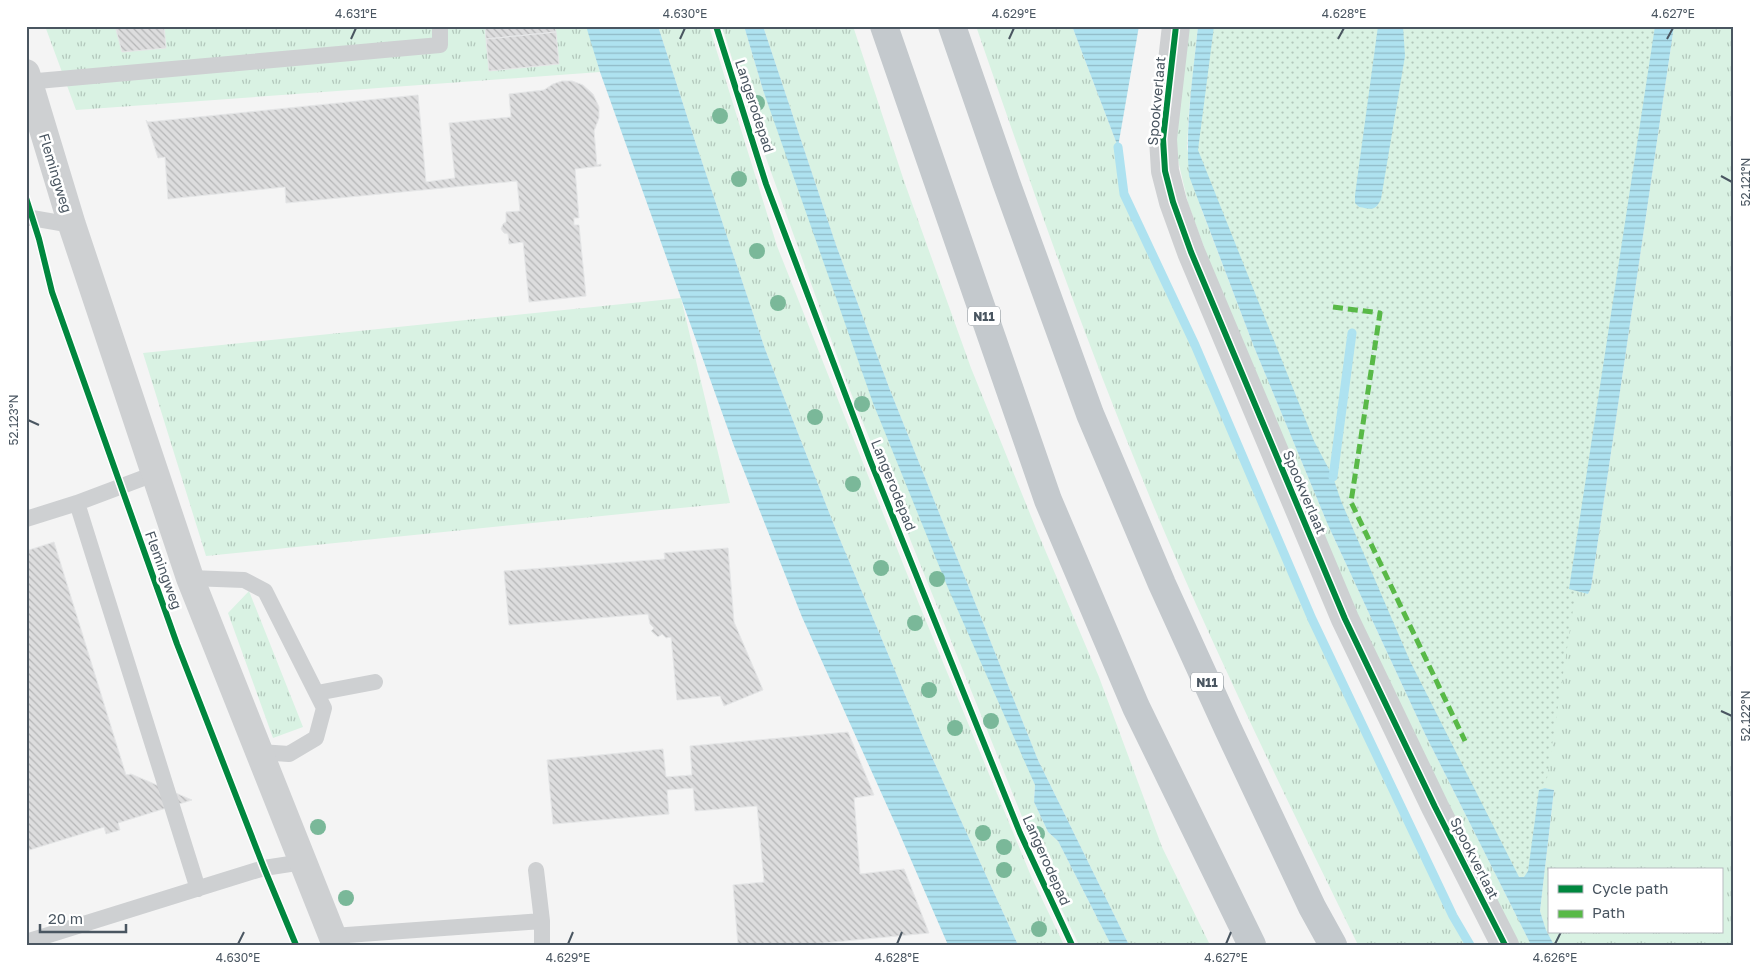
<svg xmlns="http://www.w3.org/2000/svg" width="1760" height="971" viewBox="0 0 1760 971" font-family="'Golos Text',sans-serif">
	<defs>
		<pattern id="grass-tufts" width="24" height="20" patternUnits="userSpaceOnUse" patternTransform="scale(1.25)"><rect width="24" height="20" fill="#d9f2e3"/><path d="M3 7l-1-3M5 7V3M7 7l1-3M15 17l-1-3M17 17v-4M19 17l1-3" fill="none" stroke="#b2c7bb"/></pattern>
		<pattern id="park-dots" width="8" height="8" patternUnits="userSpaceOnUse" patternTransform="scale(1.25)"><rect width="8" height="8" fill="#d9f2e3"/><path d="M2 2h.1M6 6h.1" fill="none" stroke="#b2c7bb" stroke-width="1.8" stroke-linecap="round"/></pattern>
		<pattern id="water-rules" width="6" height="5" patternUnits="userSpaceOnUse" patternTransform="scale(1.25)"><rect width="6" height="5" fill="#aee2f0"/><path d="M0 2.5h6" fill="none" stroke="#90bac6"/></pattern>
		<pattern id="building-back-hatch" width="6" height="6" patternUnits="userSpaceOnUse" patternTransform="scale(1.25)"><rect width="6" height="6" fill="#ddddde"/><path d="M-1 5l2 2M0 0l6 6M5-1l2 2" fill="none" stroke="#b5b6b7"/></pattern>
	</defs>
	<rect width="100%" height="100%" fill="#f4f4f4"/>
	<path fill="url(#grass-tufts)" fill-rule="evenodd" d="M 45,26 L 587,26 L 600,72 L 76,110 Z
		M 658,26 L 709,26 L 777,246 L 919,604 L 1031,876 L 1064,945 L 1018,945 L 925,742 L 836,530 L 765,349 L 695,141 Z
		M 722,26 L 744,26 L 763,90 L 1035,785 L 1034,802 L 1048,832 L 1058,841 L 1111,945 L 1079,945 L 1048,881 L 845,378 L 742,91 Z
		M 763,26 L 853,26 L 904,181 L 971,368 L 1037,531 L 1099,677 L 1162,847 L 1210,945 L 1129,945 L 1038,760 L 890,390 L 836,245 Z
		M 976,26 L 1072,26 L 1118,147 L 1124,194 L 1195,345 L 1312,619 L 1453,916 L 1470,945 L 1358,945 C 1286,798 1214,651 1151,500 C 1087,345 1031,186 976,26 Z
		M 1184,26 L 1198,26 L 1189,110 L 1187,148 L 1201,208 L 1254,347 L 1328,525 L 1425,734 L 1531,945 L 1514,945 L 1414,741 L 1248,369 L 1188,203 L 1177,156 L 1177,120 Z
		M 1627,26 L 1588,594 L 1591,588 L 1674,26 L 1734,26 L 1734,945 L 1554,945 L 1546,930 L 1540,911 L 1554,790 L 1545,788 ZM 1549,870 L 1721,870 L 1721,932 L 1549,932 Z
		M 681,298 L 730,503 L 206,556 L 143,353 Z
		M 249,591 L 303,727 L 273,738 L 228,613 Z"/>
	<path fill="url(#park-dots)" d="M 1208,26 L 1663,26 L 1527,908 L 1309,449 L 1195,148 Z"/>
	<path fill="url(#water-rules)" d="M 586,26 L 658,26 L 695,141 L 765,349 L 836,530 L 925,742 L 1018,945 L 948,945 L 898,830 L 802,617 L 734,446 L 600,72 Z
		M 744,26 L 763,26 L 836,245 L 890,390 L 1038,760 L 1129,945 L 1111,945 L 1058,841 L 1048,832 L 1034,802 L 1035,785 L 948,588 L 873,403 L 763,90 Z
		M 1072,26 L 1139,26 L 1118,147 Z
		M 1198,26 L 1214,26 L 1198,150 L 1314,441 L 1333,477 L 1341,501 L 1410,661 L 1519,877 L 1524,877 L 1528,871 L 1539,790 L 1545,788 L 1554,790 L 1540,911 L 1546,930 L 1554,945 L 1531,945 L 1425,734 L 1328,525 L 1254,347 L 1189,176 C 1185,126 1193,76 1198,26 Z
		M 1378,26 L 1403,26 L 1405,56 L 1381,199 C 1375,212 1371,209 1359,207 L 1355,203 L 1355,195 Z
		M 1655,26 L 1674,26 L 1591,588 L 1588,594 L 1569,589 Z"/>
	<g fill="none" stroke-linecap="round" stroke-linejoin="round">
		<path stroke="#aee2f0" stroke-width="9" d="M 1118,147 L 1124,194 L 1195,345 L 1312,619 L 1453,916 L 1470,945
			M 1333,477 L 1352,333"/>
	</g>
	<path fill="url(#building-back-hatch)" stroke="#e5e6e7" d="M 115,26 L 164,26 L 166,48 L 122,52 Z
		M 485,26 L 555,26 L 556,32 L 486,39 Z
		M 556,32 L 559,64 L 489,71 L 486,39 Z
		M 562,81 L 572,81 L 583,85 L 593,94 L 599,107 L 599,118 L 594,131 L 597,165 L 601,164 L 601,166 L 575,169 L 579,218 L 574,218 L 574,225 L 579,225 L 586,296 L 529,302 L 523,242 L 509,244 L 508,234 L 504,233 L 501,229 L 503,224 L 506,222 L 506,212 L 520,211 L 517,181 L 286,203 L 285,187 L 168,199 L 165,157 L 158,158 L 146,120 L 148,122 L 418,95 L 426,182 L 455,178 L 449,123 L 511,117 L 509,94 L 544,90 L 553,84 Z
		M 54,542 L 126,775 L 131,774 L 192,800 L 118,823 L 120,830 L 106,834 L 104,827 L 26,851 L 26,551 Z
		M 728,548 L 734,622 L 763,690 L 724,706 L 720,696 L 677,700 L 671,637 L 666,638 L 662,634 L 658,637 L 651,631 L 654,628 L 650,624 L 648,614 L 509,625 L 504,571 L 665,559 L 664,553 Z
		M 848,732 L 874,795 L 854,798 L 860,874 L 904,869 L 929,933 L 802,945 L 738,945 L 733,885 L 764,882 L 757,806 L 695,811 L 693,788 L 667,790 L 669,814 L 553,824 L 547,760 L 663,749 L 666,777 L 692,775 L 690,746 Z"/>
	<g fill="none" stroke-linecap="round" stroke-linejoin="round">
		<path stroke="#ced0d2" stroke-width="16" d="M 26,82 L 440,45 L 440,26
			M 26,217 L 72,225
			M 154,474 L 77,503 L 198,889
			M 26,519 L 77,503
			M 190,578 L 244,580 L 265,591 L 324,708 L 316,738 L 289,754 L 260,752
			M 317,693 L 375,682
			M 536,870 L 542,921 L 542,945
			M 333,936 L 542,921
			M 26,942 L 264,868 L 303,862"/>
		<path stroke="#ced0d2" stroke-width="28" d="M 1176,26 L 1163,139 L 1165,171 L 1173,202 L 1191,252 L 1345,619 L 1435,807 L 1505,945"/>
		<path stroke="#ced0d2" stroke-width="28" d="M 26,73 L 72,225 L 190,578 L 336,945"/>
		<path stroke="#c4c9cd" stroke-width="28" d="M 884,26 L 1048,500 L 1136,707 L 1252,945
			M 952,26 L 1006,182 L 1090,414 L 1162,584 L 1228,729 L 1312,907 L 1333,945"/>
		<path stroke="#58b947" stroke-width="5" stroke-dasharray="10 5" stroke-linecap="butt" d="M 1333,307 L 1380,313 L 1351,502 L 1465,741"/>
		<defs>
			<path id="cycleway" d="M 716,26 L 766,184 L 870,460 L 1020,833 L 1072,945
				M 1176,26 L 1163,139 L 1165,171 L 1173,202 L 1191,252 L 1345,619 L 1435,807 L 1505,945
				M 26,198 L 39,239 L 52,292 L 177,644 L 264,868 L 296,945"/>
		</defs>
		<use href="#cycleway" stroke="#fff" stroke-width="9"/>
		<use href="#cycleway" stroke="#00873e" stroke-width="6"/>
	</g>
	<g fill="#7ab899">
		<circle cx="757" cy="103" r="8"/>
		<circle cx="720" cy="116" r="8"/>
		<circle cx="739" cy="179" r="8"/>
		<circle cx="757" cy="251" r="8"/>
		<circle cx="778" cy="303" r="8"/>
		<circle cx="862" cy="404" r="8"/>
		<circle cx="815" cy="417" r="8"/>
		<circle cx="853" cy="484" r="8"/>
		<circle cx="881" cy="568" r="8"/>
		<circle cx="937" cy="579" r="8"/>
		<circle cx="915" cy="623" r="8"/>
		<circle cx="929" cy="690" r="8"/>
		<circle cx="991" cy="721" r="8"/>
		<circle cx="955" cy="728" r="8"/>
		<circle cx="318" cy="827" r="8"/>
		<circle cx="983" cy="833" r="8"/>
		<circle cx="1037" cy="834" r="8"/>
		<circle cx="1004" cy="847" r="8"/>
		<circle cx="1004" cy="870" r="8"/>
		<circle cx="346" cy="898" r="8"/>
		<circle cx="1039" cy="929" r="8"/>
	</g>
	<path fill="none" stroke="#4a5661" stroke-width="2" d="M 351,39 L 356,28M 680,39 L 685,28M 1009,39 L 1014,28M 1338,39 L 1344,28M 1667,39 L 1673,28M 1721,176 L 1732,182M 28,420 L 39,425M 1721,711 L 1732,716M 238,944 L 244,932M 568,944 L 573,932M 897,944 L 902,932M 1226,944 L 1231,932M 1555,944 L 1561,932"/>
	<g text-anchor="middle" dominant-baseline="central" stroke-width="5" stroke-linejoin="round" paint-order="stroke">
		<g fill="#fff" stroke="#808990" stroke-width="1">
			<rect x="968" y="306.5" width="32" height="19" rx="4"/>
			<rect x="1191" y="672.5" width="32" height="19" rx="4"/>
		</g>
		<g font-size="12" font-weight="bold" fill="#4a5661">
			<text x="984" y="316">N11</text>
			<text x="1207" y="682">N11</text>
		</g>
		<g font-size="14" fill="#4a5661" stroke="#fff">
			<text transform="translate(1156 101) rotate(-85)">Spookverlaat</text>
			<text transform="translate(755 106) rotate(72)">Langerodepad</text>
			<text transform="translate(56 173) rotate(73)">Flemingweg</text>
			<text transform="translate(894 485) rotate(68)">Langerodepad</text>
			<text transform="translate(1305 492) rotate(67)">Spookverlaat</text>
			<text transform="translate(164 570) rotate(70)">Flemingweg</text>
			<text transform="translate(1475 858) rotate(63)">Spookverlaat</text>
			<text transform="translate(1047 860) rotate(66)">Langerodepad</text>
		</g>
	</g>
	<rect width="1760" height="971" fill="none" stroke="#ffffff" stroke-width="55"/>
	<rect x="1548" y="868" width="175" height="65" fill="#ffffff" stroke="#b7bbc0"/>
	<rect x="1558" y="885" width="25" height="8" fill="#00873e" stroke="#b7bbc0"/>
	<text x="1592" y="894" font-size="15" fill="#4a5661">Cycle path</text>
	<rect x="1558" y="910" width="25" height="8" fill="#58b947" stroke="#b7bbc0"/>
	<text x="1592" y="918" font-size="15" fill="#4a5661">Path</text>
	<path d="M40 924v8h86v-8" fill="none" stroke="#4a5661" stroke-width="2.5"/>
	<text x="48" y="924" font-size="15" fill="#4a5661" stroke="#ffffff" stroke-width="4" paint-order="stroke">20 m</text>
	<rect x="28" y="28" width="1704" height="916" fill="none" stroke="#4a5661" stroke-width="2"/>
	<g font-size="12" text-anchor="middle" fill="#4a5661">
		<text x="356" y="18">4.631°E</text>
		<text x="685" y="18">4.630°E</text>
		<text x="1014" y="18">4.629°E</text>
		<text x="1344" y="18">4.628°E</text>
		<text x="1673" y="18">4.627°E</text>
		<text transform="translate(1746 182) rotate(-90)" y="4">52.121°N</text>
		<text transform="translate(14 420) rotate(-90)" y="4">52.123°N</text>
		<text transform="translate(1746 716) rotate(-90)" y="4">52.122°N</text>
		<text x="238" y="962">4.630°E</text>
		<text x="568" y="962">4.629°E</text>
		<text x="897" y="962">4.628°E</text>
		<text x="1226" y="962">4.627°E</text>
		<text x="1555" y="962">4.626°E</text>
	</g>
</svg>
